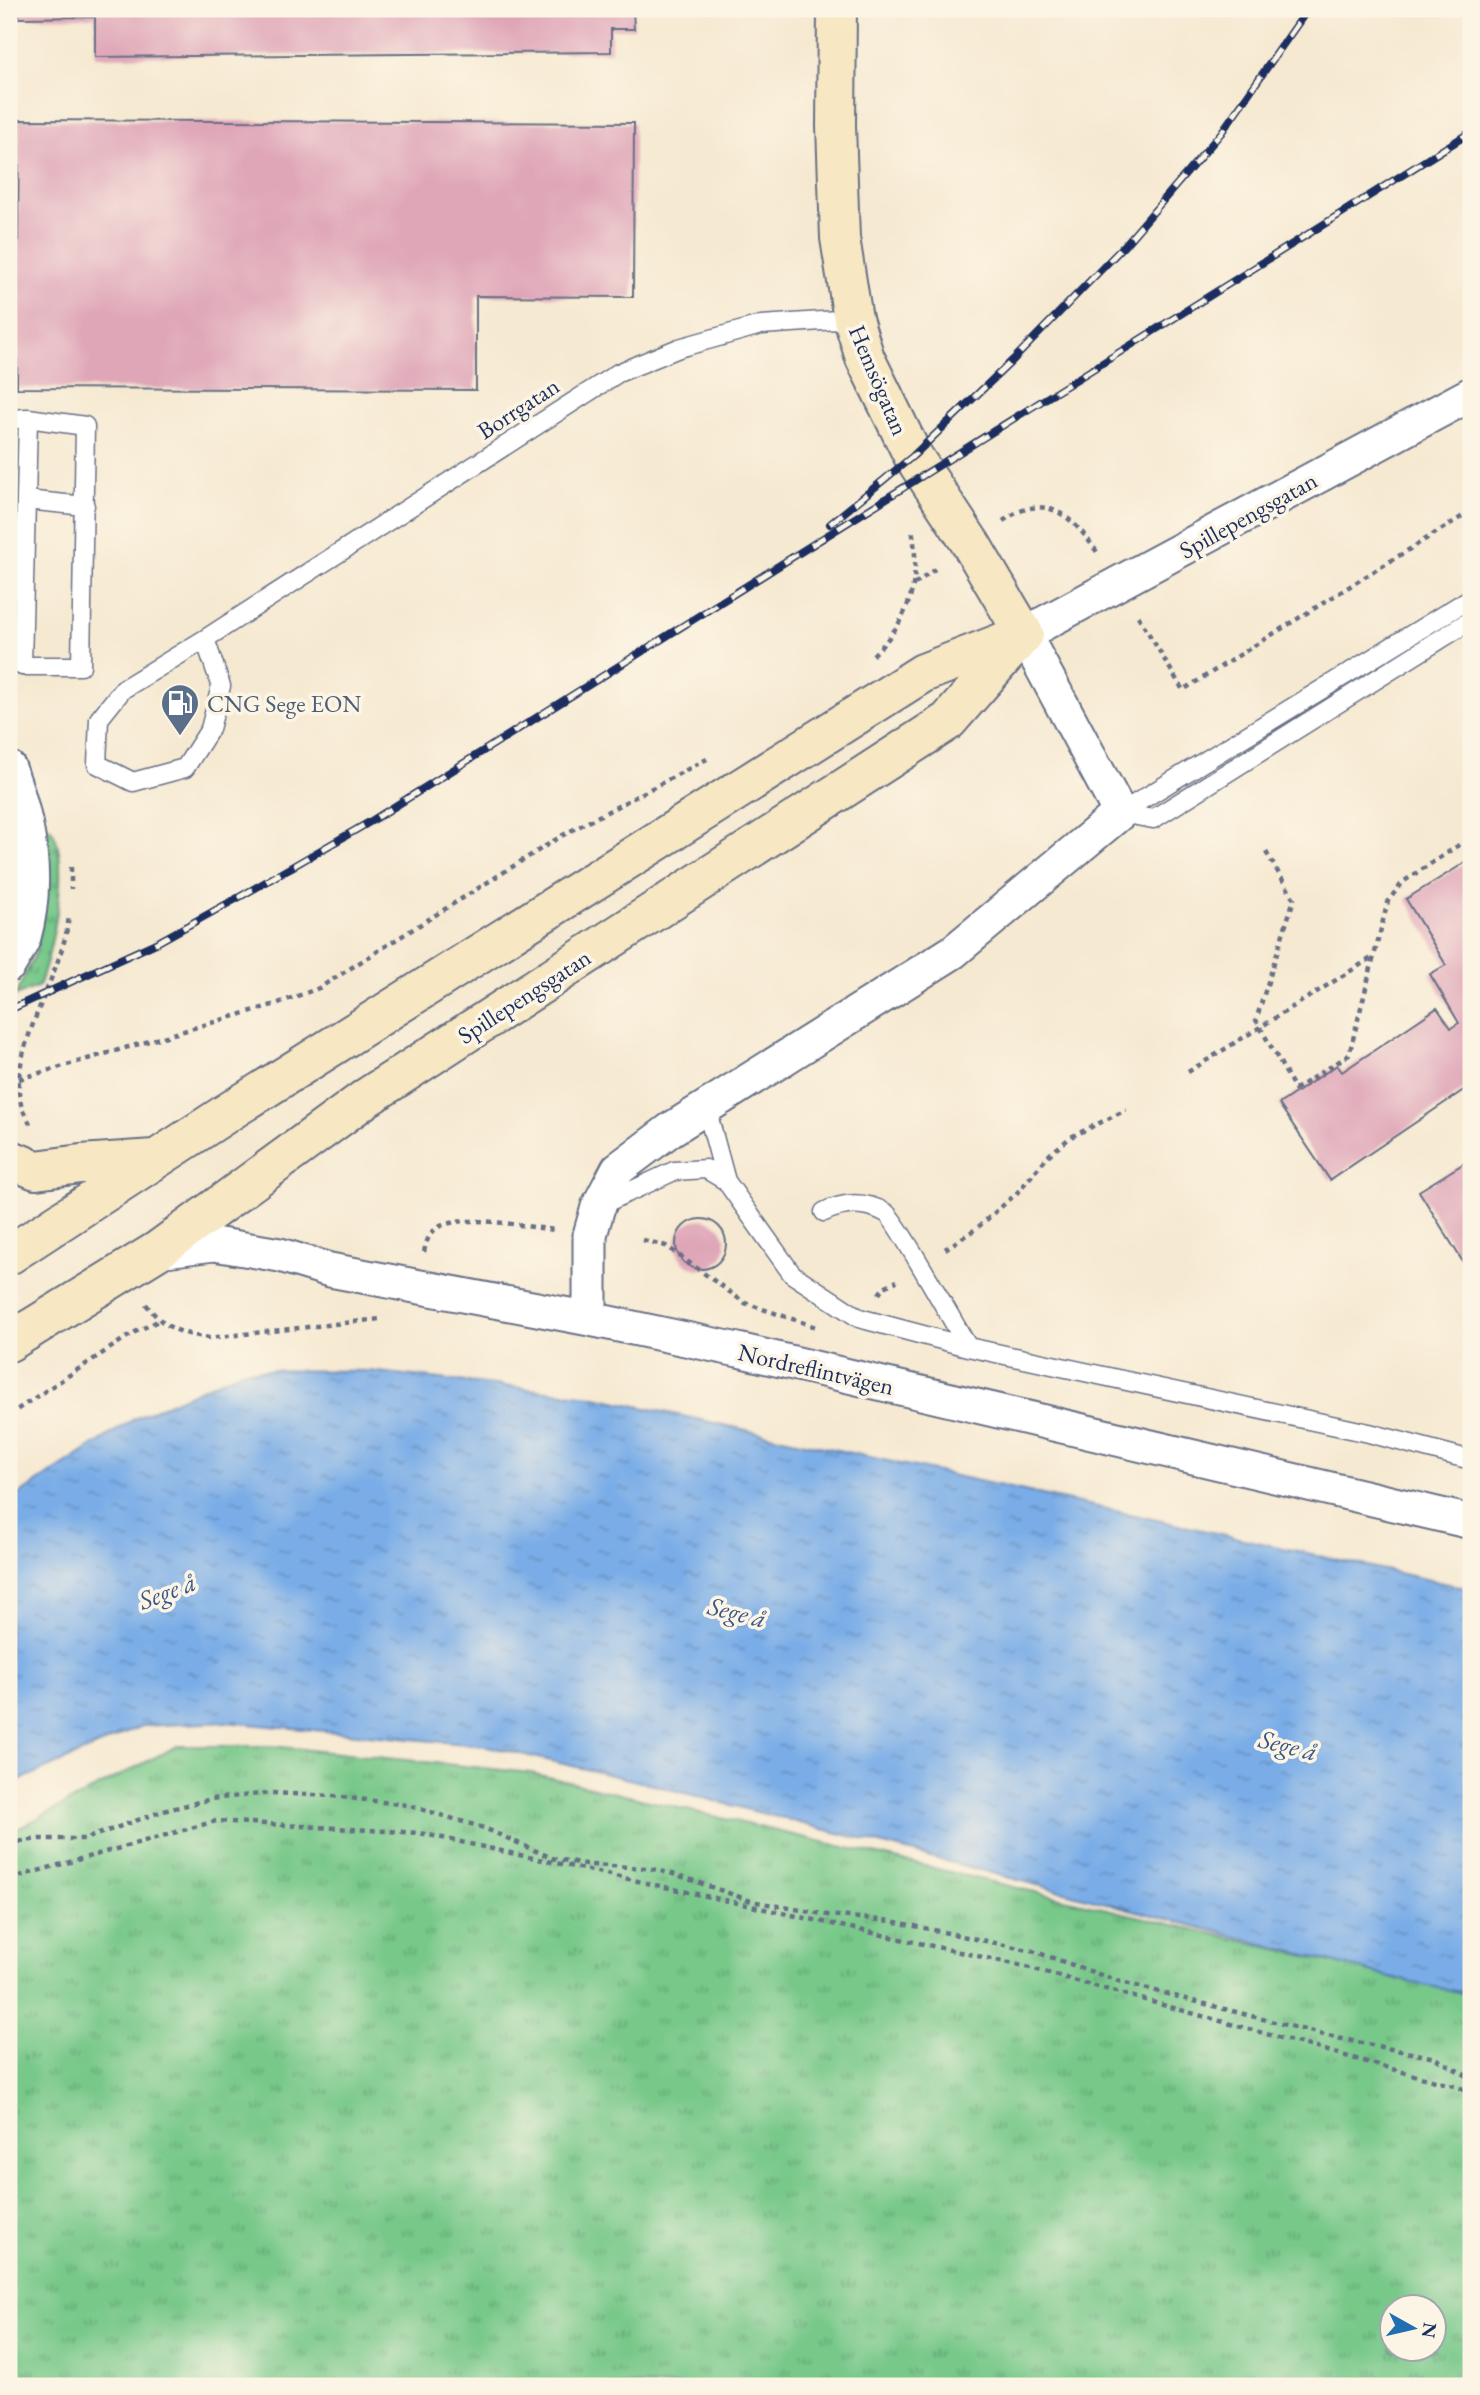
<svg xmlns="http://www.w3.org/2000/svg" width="1480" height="2395" viewBox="0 0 1480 2395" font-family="'EB Garamond',serif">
	<defs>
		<pattern id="grass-tufts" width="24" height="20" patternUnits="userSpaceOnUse" patternTransform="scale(1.75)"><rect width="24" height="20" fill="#77c889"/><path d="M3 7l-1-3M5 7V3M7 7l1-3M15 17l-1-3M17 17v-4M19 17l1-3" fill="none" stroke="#61a373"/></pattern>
		<pattern id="water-ripples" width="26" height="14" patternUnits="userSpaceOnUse" patternTransform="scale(1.75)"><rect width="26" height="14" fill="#7aade7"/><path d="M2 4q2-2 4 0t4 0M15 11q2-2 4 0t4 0" fill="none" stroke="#638dbe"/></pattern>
	</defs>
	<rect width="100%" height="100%" fill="#fcf5e5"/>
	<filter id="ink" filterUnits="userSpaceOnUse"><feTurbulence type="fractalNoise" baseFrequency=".0143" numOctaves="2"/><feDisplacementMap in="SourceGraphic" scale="14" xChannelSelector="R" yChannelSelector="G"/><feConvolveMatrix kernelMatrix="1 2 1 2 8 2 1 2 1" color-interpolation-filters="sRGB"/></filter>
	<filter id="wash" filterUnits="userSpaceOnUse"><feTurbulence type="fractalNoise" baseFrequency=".00686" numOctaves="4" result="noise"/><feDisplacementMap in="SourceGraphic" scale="28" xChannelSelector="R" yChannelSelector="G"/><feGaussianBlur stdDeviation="1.57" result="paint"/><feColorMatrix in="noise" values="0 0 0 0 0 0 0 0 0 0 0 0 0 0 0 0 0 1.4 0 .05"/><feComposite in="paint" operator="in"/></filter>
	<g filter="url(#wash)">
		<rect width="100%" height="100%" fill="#f6e9d1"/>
		<path fill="url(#grass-tufts)" stroke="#497c74" stroke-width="2" fill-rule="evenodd" d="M 40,825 L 51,829 C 72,860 52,952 39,986 L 15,996 L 36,952 L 44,910 Z
			M 177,1746 L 271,1746 L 531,1773 L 1471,1995 L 1471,2386 L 9,2386 L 9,1833 ZM 1392,2308 L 1434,2308 L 1434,2350 L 1392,2350 Z"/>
		<path fill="url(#water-ripples)" stroke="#4a6ea2" stroke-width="2" d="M 244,1370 L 369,1371 L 591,1396 L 1471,1589 L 1471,1994 L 1413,1983 L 658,1786 L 487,1746 L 226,1722 L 142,1726 L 9,1785 L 9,1501 L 134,1419 Z"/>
		<g id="blocks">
			<path fill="#dfa6b8" d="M 19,9 L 633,9 L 634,29 L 611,29 L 611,52 L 95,57 L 95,17 L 19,18 Z
				M 19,120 L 634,123 L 633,297 L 476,296 L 476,390 L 17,388 Z
				M 1471,859 L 1471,1057 L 1469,1058 L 1471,1085 L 1330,1180 L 1279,1104 L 1337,1065 L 1342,1072 L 1437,1008 L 1451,1028 L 1459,1023 L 1430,974 L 1446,965 L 1406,899 Z
				M 1471,1159 L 1471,1256 L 1463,1262 L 1419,1191 Z
				M676 1244a25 25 0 1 1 50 0a25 25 0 1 1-50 0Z"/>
		</g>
	</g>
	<g filter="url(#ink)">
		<use href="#blocks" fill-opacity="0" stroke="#687086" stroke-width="2"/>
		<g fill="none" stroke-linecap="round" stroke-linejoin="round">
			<defs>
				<path id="lane" d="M 9,419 L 28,418 L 85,426 L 81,666 L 22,666 L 28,418
					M 26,500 L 85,506
					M 205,639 L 221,686 L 210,729 L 185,768 L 133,782 L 97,764 L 99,719 L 123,689 L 205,639 L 618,373 L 679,348 L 761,325 L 853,319
					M 1120,813 L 1471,598
					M 1120,813 L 1153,819 L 1471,620
					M 706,1107 L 726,1181
					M 601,1205 L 674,1171 L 706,1169 L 726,1181 L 792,1274 L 859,1318 L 968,1347 L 1369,1433 L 1471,1460
					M 824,1212 C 845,1202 865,1201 886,1213 C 895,1218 957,1329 968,1347"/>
				<path id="street" d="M 9,768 C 29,821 40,880 24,937 C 21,946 14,956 9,965
					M 157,1251 L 214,1244 L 280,1255 L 330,1270 L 590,1319 L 738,1350 L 1471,1522
					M 590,1319 L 590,1235 L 598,1207 L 618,1169 L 670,1130 L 953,952 L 1120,813 L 1024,634 L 1471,394"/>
				<path id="secondary" d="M 837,9 L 836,126 L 840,238 L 853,319 L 865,358 L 913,456 L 971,544 L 1024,634
					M 9,1159 L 36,1170 L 81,1164 L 154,1159
					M 9,1255 L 230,1111 L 923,673 L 1019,636
					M 9,1342 L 157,1251 L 366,1098 L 948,721 L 1024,634"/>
			</defs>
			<use href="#lane" stroke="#687086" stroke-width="21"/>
			<use href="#street" stroke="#687086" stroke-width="37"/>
			<use href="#secondary" stroke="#687086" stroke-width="42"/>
			<path stroke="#687086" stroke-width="4.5" stroke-dasharray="5 5" stroke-linecap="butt" d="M 1003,521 C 1046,490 1072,516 1097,552
				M 915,584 L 939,566
				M 1138,616 L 1183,690 L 1471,511
				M 873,655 C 911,619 921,579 912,529
				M 1266,852 L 1294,899 L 1256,1020 L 1295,1089 L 1349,1055 L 1388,901 L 1403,882 L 1471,837
				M 71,867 L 71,889
				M 1188,1072 L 1373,957
				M 19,1079 L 276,1004 L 319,988 L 563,835 L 707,759
				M 30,1124 C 27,1117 22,1110 21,1104 C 7,1049 64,975 69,915
				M 643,1240 L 666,1246 L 745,1303 L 816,1327
				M 945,1249 L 977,1228 L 1016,1194 L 1050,1154 L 1071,1137 L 1126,1110
				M 424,1252 C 426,1243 428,1235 436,1229 C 457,1212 528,1227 555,1230
				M 879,1294 L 884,1287 L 897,1281
				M 146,1304 C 164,1329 180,1333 209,1338 L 380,1319
				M 9,1415 L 133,1333 L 158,1321
				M 9,1843 L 39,1839 L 85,1839 L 163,1811 L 211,1799 L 271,1793 L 333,1796 L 407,1805 L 484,1828 L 552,1858 L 590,1865 L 648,1868 L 677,1875 L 751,1901 L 828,1915 L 891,1921 L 1033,1951 L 1121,1982 L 1328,2036 L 1435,2058 L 1471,2078
				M 9,1879 L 216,1821 L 420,1833 L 1023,1966 L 1471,2091"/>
			<use href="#lane" stroke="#fff" stroke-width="18"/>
			<use href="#street" stroke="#fff" stroke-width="33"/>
			<use href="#secondary" stroke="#f7e8c3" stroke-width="38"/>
			<defs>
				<path id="rail" d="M 830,524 L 913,456 L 1013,360 L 1124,246 L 1221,133 L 1308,9
					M 9,1010 L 158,942 L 243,895 L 373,820 L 1471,132"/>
			</defs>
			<use href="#rail" stroke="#1b2f5e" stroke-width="8"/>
			<use href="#rail" stroke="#fcf5e5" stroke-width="5" stroke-dasharray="16" stroke-linecap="butt"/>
		</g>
	</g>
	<defs>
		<symbol id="fuel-pin" viewBox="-11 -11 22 30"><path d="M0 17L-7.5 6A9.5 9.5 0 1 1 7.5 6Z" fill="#5c6f8a" stroke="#fcf5e5"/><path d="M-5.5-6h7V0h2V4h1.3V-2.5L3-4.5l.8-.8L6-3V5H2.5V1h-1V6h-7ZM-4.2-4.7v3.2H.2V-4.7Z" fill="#fff"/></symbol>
	</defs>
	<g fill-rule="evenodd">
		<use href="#fuel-pin" x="158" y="681" width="44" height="60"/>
	</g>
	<g text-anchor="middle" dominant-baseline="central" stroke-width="7" stroke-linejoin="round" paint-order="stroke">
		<g font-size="24" fill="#1b2f5e" stroke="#fcf5e5">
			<text transform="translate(879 380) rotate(67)">Hemsögatan</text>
			<text transform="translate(518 408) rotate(-33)">Borrgatan</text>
			<text transform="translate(1248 515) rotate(-29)">Spillepengsgatan</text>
			<text transform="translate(524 996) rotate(-33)">Spillepengsgatan</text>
			<text transform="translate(816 1369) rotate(13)">Nordreflintvägen</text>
		</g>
		<g font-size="24" fill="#4e5e75" stroke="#fcf5e5" text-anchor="start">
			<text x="207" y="703">CNG Sege EON</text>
		</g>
		<g font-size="26" font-style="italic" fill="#385587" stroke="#fcf5e5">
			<text transform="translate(167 1591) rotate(-21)">Sege å</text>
			<text transform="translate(737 1612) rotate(14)">Sege å</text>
			<text transform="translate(1288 1745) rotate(14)">Sege å</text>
		</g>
	</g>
	<rect width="1480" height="2395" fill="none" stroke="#fcf5e5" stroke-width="35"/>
	<g transform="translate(1413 2328) rotate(98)"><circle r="33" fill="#fcf5e5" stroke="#a2a6af" stroke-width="2"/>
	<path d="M0-5L12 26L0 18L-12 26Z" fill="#1f6fb2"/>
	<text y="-10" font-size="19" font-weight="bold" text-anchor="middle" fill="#1b2f5e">N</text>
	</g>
</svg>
